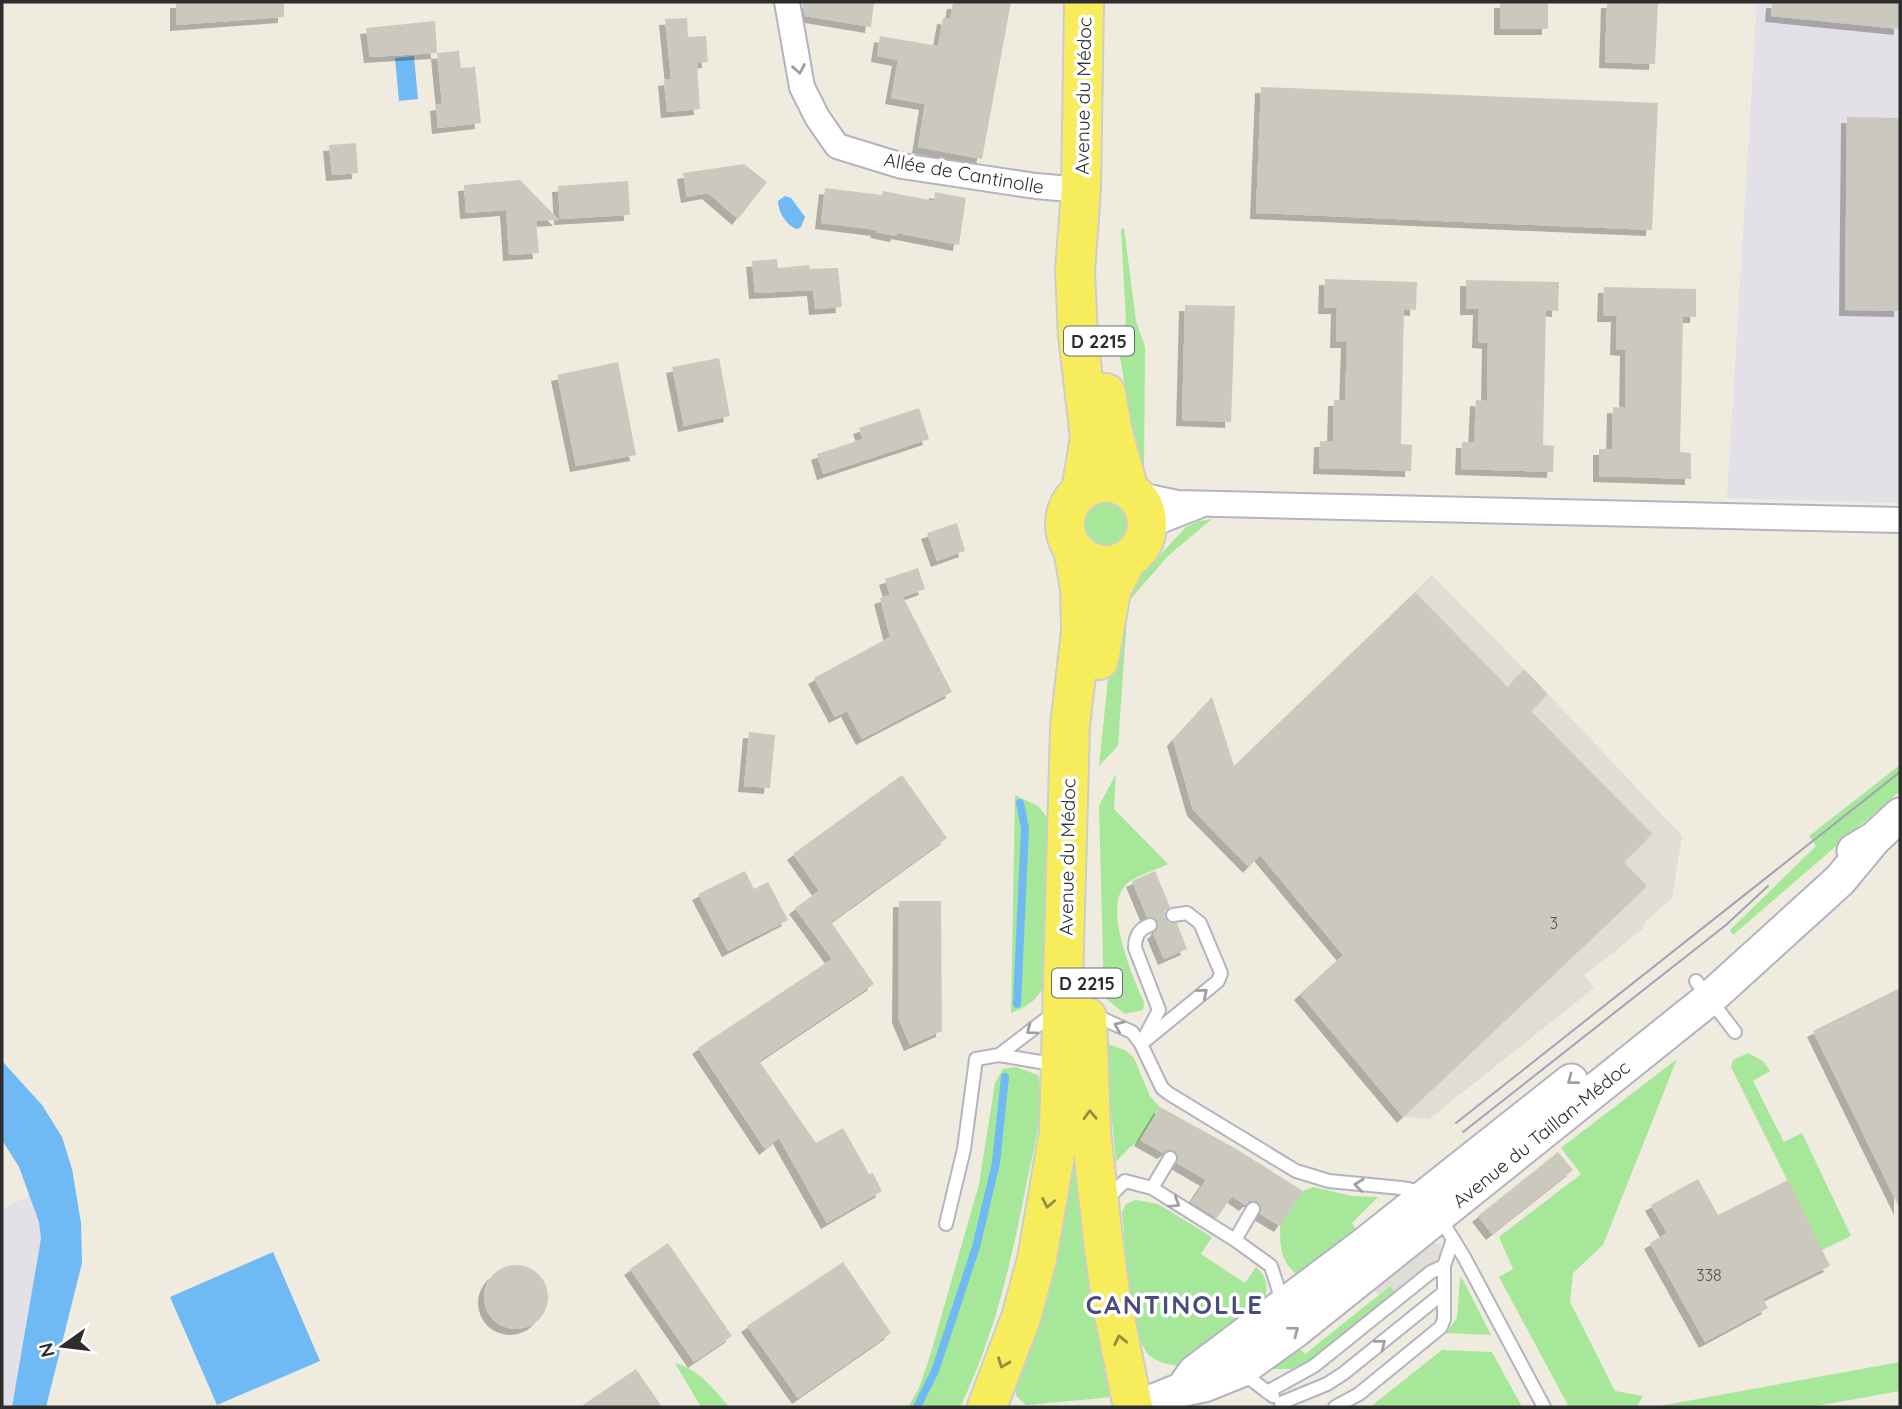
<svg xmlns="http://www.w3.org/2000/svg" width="1902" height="1409" viewBox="0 0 1902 1409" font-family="Quicksand,sans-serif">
	<defs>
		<filter id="shadow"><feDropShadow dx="-6" dy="6" stdDeviation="0" flood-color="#0004"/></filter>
	</defs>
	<rect width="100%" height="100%" fill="#efebdf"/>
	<path fill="#e3e0e7" d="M 1757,2 L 1900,2 L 1900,503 L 1727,498 Z
		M 37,1192 L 44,1213 L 26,1407 L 2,1407 L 2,1209 Z"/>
	<path fill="#a7e79a" d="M 1124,228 L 1136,321 L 1145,347 L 1144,469 L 1132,427 L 1119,351 L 1126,321 L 1121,229 Z
		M1076 524a31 31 0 1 1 62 0a31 31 0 1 1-62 0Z
		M 1212,519 L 1168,556 L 1128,602 L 1118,746 L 1099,766 L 1111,650 L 1133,579 L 1147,569 L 1186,527 L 1199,521 Z
		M 1900,765 L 1900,791 L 1733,935 L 1730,930 L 1816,846 L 1809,836 Z
		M 1116,774 L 1114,809 L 1168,864 C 1155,871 1134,875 1124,887 C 1104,910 1133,978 1144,1002 L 1143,1010 L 1125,1014 L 1104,997 L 1099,806 Z
		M 1015,795 L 1038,806 L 1051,822 L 1049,976 C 1039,998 1033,1004 1011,1013 Z
		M 1108,1044 L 1125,1050 L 1134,1058 L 1150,1096 L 1160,1107 L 1140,1140 L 1129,1148 L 1116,1162 L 1110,1101 Z
		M 1748,1053 L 1763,1061 L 1770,1071 L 1753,1081 L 1784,1142 L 1802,1133 L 1851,1236 L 1822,1250 L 1731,1067 L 1733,1060 Z
		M 1677,1059 L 1603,1245 L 1573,1273 L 1570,1302 L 1615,1391 L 1643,1396 L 1637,1406 L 1569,1407 L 1499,1277 L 1513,1269 L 1499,1237 L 1581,1174 L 1561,1148 Z
		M 1015,1067 L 1038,1075 C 1045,1109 1034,1148 1027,1181 C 1012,1258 995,1336 960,1407 L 908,1407 L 919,1388 L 930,1356 L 979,1184 L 995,1083 L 1003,1069 Z
		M 1071,1129 L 1113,1397 L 1026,1405 L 1017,1397 L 1014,1387 Z
		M 1313,1187 L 1352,1196 L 1378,1197 L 1352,1223 L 1360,1235 L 1304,1280 C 1282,1265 1280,1252 1280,1226 L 1303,1191 Z
		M 1136,1200 L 1158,1204 L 1212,1237 L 1201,1254 L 1245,1283 L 1256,1267 C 1267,1277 1268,1286 1265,1299 L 1189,1367 C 1175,1365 1160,1365 1149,1355 C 1130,1336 1125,1242 1122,1212 L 1126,1204 Z
		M 1460,1277 L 1463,1280 L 1491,1335 L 1446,1333 L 1457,1318 Z
		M 1390,1286 L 1396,1293 L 1309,1362 L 1292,1369 L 1273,1369 L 1272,1366 L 1284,1353 L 1301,1350 L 1305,1354 Z
		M 1442,1350 L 1492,1352 L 1522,1407 L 1370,1407 Z
		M 1900,1362 L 1900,1391 L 1810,1407 L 1654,1407 Z
		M 675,1363 C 701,1371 712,1387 729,1407 L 701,1407 Z"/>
	<path fill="#dfddd6" d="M 1432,575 L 1524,669 L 1507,686 L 1415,592 Z
		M 1548,694 L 1682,836 L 1672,898 L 1645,922 L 1643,929 L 1584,975 L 1594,988 L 1429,1119 L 1403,1117 L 1646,886 L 1624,862 L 1651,834 L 1531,711 Z
		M 1429,1240 L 1441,1246 L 1441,1255 L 1436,1261 L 1396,1293 L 1390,1286 L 1379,1295 L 1375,1291 L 1380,1275 Z"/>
	<path fill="#6fb9f4" d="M 414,56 L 418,99 L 399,101 L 395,58 Z
		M 785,196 L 791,198 L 805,217 L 801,227 L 797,229 C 787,226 778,212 778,201 Z
		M 2,1061 L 42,1105 L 62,1137 L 72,1169 L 81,1223 L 82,1263 L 46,1407 L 12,1407 L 41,1239 L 39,1222 L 19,1167 L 2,1140 Z
		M 273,1252 L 320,1361 L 217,1405 L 170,1297 Z"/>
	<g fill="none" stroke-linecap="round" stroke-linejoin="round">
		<path stroke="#6fb9f4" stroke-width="8" d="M 1017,1004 L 1025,828 L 1020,803
			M 917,1407 L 935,1371 L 976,1247 L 996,1163 L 1005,1077"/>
	</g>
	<path fill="#cbc9bd" filter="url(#shadow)" d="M 176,2 L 284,2 L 284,17 L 176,25 Z
		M 802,2 L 874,2 L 871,27 L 805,16 Z
		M 1011,2 L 982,159 L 918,147 L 925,104 L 891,98 L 898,60 L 877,56 L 880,36 L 938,46 L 943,18 L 950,19 L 953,3 Z
		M 1500,2 L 1548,2 L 1548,29 L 1500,29 Z
		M 1607,2 L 1658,2 L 1655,64 L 1605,62 Z
		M 1772,2 L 1900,2 L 1900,29 L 1771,16 Z
		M 687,18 L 688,37 L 706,36 L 708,62 L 697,63 L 700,109 L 667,112 L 664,80 L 671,79 L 665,19 Z
		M 435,21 L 437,53 L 370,57 L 366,28 Z
		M 459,51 L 461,68 L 475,67 L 481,123 L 438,128 L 436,105 L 442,104 L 437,53 Z
		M 1261,87 L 1658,103 L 1652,230 L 1256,213 Z
		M 1847,117 L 1900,118 L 1900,311 L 1845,310 Z
		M 356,143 L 358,173 L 332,175 L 329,145 Z
		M 744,164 L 767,182 L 738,219 L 708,193 L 687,197 L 683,173 Z
		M 520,180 L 559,220 L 536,221 L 539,253 L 509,255 L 506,210 L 466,213 L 464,185 Z
		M 628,181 L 630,215 L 560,219 L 558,186 Z
		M 825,188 L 882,195 L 883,191 L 934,201 L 935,192 L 966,198 L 959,245 L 897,233 L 896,236 L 876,232 L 877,230 L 821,223 Z
		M 777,259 L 778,268 L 809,265 L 810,269 L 838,268 L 842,307 L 815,309 L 813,290 L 755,293 L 752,261 Z
		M 1325,279 L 1417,282 L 1416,310 L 1404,309 L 1401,444 L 1412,445 L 1411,471 L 1319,468 L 1320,441 L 1333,441 L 1334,400 L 1345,400 L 1347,342 L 1336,342 L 1337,308 L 1324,308 Z
		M 1466,280 L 1559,282 L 1558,311 L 1546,310 L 1543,445 L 1554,446 L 1553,472 L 1461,469 L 1462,442 L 1474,442 L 1476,400 L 1487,401 L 1488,343 L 1478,342 L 1479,309 L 1466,309 Z
		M 1604,287 L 1696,289 L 1696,317 L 1683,317 L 1680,452 L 1691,453 L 1691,479 L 1599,476 L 1599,449 L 1612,449 L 1613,407 L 1625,408 L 1626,350 L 1616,349 L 1617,316 L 1603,316 Z
		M 1185,305 L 1235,306 L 1231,422 L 1182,420 Z
		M 719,358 L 730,416 L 684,426 L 672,367 Z
		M 618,362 L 636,455 L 576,466 L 557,375 Z
		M 919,408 L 929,439 L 823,474 L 817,454 L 863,439 L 859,428 Z
		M 957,523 L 965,551 L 937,561 L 927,533 Z
		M 918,568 L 925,589 L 903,597 L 952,692 L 862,739 L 847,711 L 835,717 L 814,678 L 890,637 L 880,598 L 890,595 L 885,579 Z
		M 1415,592 L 1508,687 L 1524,669 L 1548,694 L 1531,711 L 1652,834 L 1624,862 L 1647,886 L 1403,1117 L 1300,994 L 1343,955 L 1260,855 L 1249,867 L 1193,810 L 1173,740 L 1212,697 L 1234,766 Z
		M 749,732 L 775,735 L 770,788 L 744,786 Z
		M 902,775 L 947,838 L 831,922 L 874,984 L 759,1061 L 816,1143 L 843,1128 L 869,1174 L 873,1173 L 882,1191 L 827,1223 L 779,1138 L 765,1149 L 698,1048 L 832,959 L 795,908 L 819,891 L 793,854 Z
		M 745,871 L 754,889 L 768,882 L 788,920 L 728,951 L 698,894 Z
		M 1155,871 L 1170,907 L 1165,911 L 1165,917 L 1169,923 L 1177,923 L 1187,949 L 1164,959 L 1153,933 L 1157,930 L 1158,922 L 1155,918 L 1147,917 L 1132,881 Z
		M 899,901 L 941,901 L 942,1031 L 910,1045 L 898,1017 Z
		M 1900,988 L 1900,1209 L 1813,1031 Z
		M 1160,1107 L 1238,1150 L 1303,1191 L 1280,1226 L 1260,1214 L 1261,1205 L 1257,1201 L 1249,1201 L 1245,1205 L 1232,1196 L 1217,1218 L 1191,1202 L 1206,1180 L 1177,1163 L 1179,1157 L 1175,1151 L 1169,1149 L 1163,1153 L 1140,1140 Z
		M 1558,1152 L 1573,1170 L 1492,1234 L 1478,1216 Z
		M 1698,1179 L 1718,1215 L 1788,1180 L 1830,1266 L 1763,1299 L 1768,1308 L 1705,1342 L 1650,1243 L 1667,1233 L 1651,1205 Z
		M 668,1243 L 732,1336 L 694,1362 L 630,1269 Z
		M 843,1262 L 891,1333 L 798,1398 L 747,1326 Z
		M484 1297a32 32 0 1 1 64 0a32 32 0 1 1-64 0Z
		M 636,1369 L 662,1407 L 580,1407 Z"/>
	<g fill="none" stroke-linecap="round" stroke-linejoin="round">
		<defs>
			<path id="lane" d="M 1150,925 C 1139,929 1135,936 1135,948 L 1159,1010 L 1141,1044 L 1218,981 L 1221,973 L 1200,923 L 1187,913 L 1173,915
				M 1696,981 L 1735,1032
				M 1092,1014 L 1132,1032 L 1141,1044 L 1162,1088 L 1168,1093 L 1296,1171 L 1329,1181 L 1401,1188 L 1418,1191 L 1422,1195
				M 999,1055 L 1054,1013
				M 1152,1188 L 1170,1158
				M 1106,1200 L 1125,1181 L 1152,1188 L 1235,1240 L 1271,1266 L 1283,1304
				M 1440,1218 L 1464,1257 L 1544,1407
				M 946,1224 L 964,1149 L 976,1059 L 999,1055 L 1058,1065
				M 1235,1240 L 1253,1209
				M 1240,1371 L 1273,1396
				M 1267,1392 L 1314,1366 L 1431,1272 L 1444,1266
				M 1281,1403 L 1327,1384 L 1344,1373 L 1443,1293
				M 1335,1407 L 1359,1394 L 1441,1327 L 1444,1319 L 1444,1266 L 1453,1239"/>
			<path id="street" d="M 787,2 L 802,87 L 817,117 L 837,146 L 902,166 L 1036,186 L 1081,190
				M 1135,494 L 1177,503 L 1220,504 L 1900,520
				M 1147,526 L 1198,506"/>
			<path id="secondary" d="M 1854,851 L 1874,839 L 1900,815
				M 1187,1383 L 1195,1372 L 1364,1245 L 1571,1081
				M 1139,1407 L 1181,1390 L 1204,1385 L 1239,1371 L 1296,1330 L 1710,998 L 1840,880 L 1874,839"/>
			<path id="primary" d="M 1106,393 L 1113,433 L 1129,490
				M1065 524a41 41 0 1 1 82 0a41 41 0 1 1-82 0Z
				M 1081,491 L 1090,438 L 1078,336 L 1075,271 L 1081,190 L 1084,2
				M 1099,660 L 1111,591 L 1126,561
				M 1087,1017 L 1091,1131 L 1104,1248 L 1111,1299 L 1133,1407
				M 987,1407 L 1021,1318 L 1037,1259 L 1059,1132 L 1070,726 L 1081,631 L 1080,588 L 1073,549"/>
		</defs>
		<use href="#lane" stroke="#b3b3c1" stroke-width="16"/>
		<use href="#street" stroke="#b3b3c1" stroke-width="28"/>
		<use href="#secondary" stroke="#b3b3c1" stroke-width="37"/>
		<use href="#primary" stroke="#cdcdcd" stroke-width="42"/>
		<use href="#lane" stroke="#fff" stroke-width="12"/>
		<use href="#street" stroke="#fff" stroke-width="24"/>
		<use href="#secondary" stroke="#fff" stroke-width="33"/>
		<use href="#primary" stroke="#f7ed5c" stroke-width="38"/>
		<path stroke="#a2a1b8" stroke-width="2" d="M 1456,1123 L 1900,772
			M 1463,1132 L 1726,925 L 1768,886"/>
	</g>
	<defs><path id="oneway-chevron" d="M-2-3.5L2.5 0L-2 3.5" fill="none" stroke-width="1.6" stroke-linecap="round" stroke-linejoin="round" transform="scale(1.75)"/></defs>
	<g stroke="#a0a0a0">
		<use href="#oneway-chevron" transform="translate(799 69) rotate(80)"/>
		<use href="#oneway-chevron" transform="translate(1203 993) rotate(-40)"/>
		<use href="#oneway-chevron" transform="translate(1119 1026) rotate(-156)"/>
		<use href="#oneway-chevron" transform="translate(1031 1030) rotate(143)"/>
		<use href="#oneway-chevron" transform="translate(1572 1080) rotate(142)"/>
		<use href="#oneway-chevron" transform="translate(1359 1185) rotate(-174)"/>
		<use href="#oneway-chevron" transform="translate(1175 1203) rotate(32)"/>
		<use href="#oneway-chevron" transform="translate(1294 1331) rotate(-37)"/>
		<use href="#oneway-chevron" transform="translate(1381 1344) rotate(-39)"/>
	</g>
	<g stroke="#928d44">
		<use href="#oneway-chevron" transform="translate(1090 1115) rotate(-92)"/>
		<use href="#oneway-chevron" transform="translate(1048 1203) rotate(101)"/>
		<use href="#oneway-chevron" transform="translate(1120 1340) rotate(-102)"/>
		<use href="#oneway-chevron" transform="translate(1003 1363) rotate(111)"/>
	</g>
	<g text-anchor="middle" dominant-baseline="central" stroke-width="7" stroke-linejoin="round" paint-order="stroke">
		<g font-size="16" fill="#545451">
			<text x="1554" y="923">3</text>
			<text x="1709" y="1275">338</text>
		</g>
		<g fill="#fff" stroke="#6c6c6c" stroke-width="2">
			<rect x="1064" y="326.5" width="70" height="29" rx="5"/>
			<rect x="1052" y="968.5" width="70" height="29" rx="5"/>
		</g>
		<g font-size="18" font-weight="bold" fill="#2d2d2d">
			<text x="1099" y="341">D 2215</text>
			<text x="1087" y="983">D 2215</text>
		</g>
		<g font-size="19" fill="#2d2d2d" stroke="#fff">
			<text transform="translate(1083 96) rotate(-89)">Avenue du Médoc</text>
			<text transform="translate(964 173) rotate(10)">Allée de Cantinolle</text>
			<text transform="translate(1067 857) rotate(-89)">Avenue du Médoc</text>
			<text transform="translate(1541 1134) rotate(-39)">Avenue du Taillan-Médoc</text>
		</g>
		<g font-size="26" font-weight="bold" letter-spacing="2" fill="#4b4b80" stroke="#fff">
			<text x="1175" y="1304">CANTINOLLE</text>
		</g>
	</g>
	<rect width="1902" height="1409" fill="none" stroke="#2d2d2d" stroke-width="7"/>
	<g transform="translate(63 1346) rotate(256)" stroke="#ffffff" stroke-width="5" paint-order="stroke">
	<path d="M0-5L12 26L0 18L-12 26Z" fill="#2d2d2d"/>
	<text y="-10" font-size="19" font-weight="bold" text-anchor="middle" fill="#2d2d2d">N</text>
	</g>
</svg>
